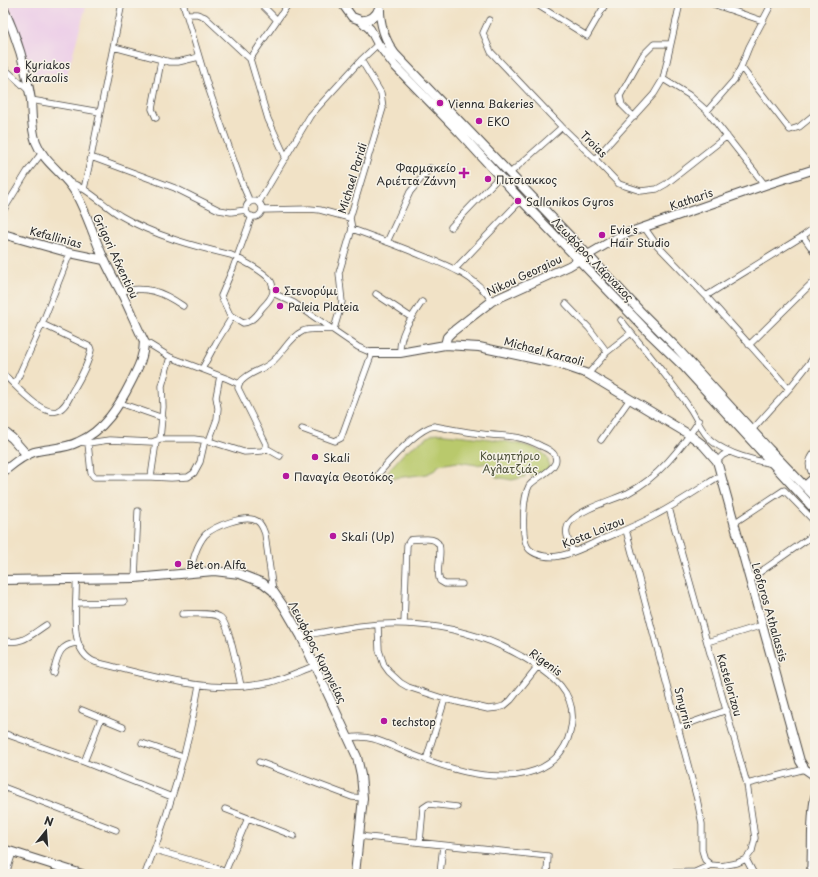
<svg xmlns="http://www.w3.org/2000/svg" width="818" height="877" viewBox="0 0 818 877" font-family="'Playpen Sans',sans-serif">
	<rect width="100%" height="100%" fill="#f7f3e8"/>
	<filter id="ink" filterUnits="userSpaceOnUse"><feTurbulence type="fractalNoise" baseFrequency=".025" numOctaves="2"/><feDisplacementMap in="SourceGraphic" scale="8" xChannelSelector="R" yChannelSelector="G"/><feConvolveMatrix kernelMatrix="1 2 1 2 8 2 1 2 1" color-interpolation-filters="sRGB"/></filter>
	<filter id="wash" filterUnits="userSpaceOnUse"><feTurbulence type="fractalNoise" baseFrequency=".012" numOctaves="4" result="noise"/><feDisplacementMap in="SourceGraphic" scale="16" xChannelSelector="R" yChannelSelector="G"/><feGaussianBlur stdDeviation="0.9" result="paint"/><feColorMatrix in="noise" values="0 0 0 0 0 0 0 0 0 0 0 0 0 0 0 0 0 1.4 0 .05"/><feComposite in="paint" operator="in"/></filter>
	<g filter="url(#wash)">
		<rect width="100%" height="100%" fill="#f1e2c6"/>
		<path fill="#edd0e8" d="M 8,3 L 87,3 L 66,78 L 46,72 L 44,75 L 32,75 Z"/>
		<path fill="#b9c96c" stroke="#727a4c" d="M 436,433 C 459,436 529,440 544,454 C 549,459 548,462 549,468 L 535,477 L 531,476 L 529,471 L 525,471 L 525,477 L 512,480 L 496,477 L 492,467 L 487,463 L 477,465 L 458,462 L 439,465 L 435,470 L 427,474 L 395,478 L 390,475 L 388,471 L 405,452 L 431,435 Z"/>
	</g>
	<g filter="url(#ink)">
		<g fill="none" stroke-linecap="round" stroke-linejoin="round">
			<defs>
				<path id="street" d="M 183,3 L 208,87 L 241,181 L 250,202
					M 260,3 L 277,20
					M 710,3 L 763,21
					M 539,6 L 587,36 L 606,3
					M 187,14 L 197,14 L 205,17 L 250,59 L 268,119 L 286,158
					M 489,20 L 483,33 L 491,52 L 562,127 L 595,159 L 619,184 L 641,191 L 657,189 L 666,184 L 727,136
					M 114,47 L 170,62 L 178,62 L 199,57
					M 250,59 L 289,3
					M 3,67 L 29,91
					M 741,67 L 790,130 L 799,127 L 815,114
					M 663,79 L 689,95 L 707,111 L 765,185
					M 31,100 L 100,112
					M 707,111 L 734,80 L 741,67 L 749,47 L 772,3
					M 634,117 L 622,105 L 620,96 L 643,55 L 654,44 L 670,44
					M 156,118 L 152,109 L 161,61
					M 91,157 L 175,188 L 219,210 L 231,212 L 246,210
					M 595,159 L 654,94 L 663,79 L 680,3
					M 509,174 L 562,127
					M 67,181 C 88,188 103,205 121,216 C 155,236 193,246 231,255 C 240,259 265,272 270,280 C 273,283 273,288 273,292 C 272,298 266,304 262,308 C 258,314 251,323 243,323 L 230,315 L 221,296 L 233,268 L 252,216
					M 84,189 L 91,157 L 122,3
					M246 209a8 8 0 1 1 16 0a8 8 0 1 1-16 0Z
					M 259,202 L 310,116 L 361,60 L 378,44
					M 262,210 L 310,209 L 320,210 L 350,218
					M 3,211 L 27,172 L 41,154
					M 451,227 L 499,177
					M 644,227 L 656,244 L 706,296 L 789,389
					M 352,229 C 374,237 396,245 418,254 C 446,265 475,275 492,301
					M 803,236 L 815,253
					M 387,242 L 410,192 L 430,168
					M 455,269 L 521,200
					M 120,291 C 147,286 161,291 183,306
					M 273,293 L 294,303 L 358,347 L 372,353 L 341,438 L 335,441 L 302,429
					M 376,294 L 412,318
					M 706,296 L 803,236 L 815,227
					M 566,304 L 589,328 L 607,352
					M 621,320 C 644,349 668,377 689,407 C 697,418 702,434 713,442 C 730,455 753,460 773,464
					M 334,329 L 342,302 L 339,273 L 352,229 L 350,218 L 383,108 L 381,93 L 361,60
					M 144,341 L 170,357 L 228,379 L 239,384
					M 749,345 L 815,280
					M 400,353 C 399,334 411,318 422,302
					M 202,369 L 216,343 L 232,317
					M 3,374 C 15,384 41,416 57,411 C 65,408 69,399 72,392 C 80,379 88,365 91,350 L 90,347 L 86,345 L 42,324
					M 588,374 L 607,352 L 631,333
					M 15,384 L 42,324 L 70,253
					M 239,384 C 247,372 262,371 272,362 C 283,353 290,337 303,331 C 313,327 323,331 334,329
					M 239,384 L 238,388 L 266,444 L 266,448
					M 120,403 L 163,418
					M 752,430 L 789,389 L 815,356
					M 160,439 L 163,407 L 162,386 L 170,357
					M 601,440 L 630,399
					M 209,441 L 217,419 L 218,408 L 216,397 L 220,376
					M 79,442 L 88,443 L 109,440 L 152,442 L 160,439 L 194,439 L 209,441 L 244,452 L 262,451 L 266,448
					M 88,443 L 91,473 L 94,477 L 151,477 L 171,478 L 188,477 L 194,473 L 200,462 L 205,440
					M 266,448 L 280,456
					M 717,461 L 723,455 L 730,452
					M 379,473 C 391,459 417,429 434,426 C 450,429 466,432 482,434 C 507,437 517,434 541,446 C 546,448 553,451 555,456 C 561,468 534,478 529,486 C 523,497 520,542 530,550 C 537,556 550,558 559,556 C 572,554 586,547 598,541 C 617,533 636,526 654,516 C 677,504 699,489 721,475
					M 151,477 L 156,442
					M 814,478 C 808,466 807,462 815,452
					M 734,523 L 784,490 L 815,522
					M 626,530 L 697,799 L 702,824 L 702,850 L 705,860 L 711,865 L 721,866 L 737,863 L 746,859 L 752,851 L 755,838 L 747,784 L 669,508
					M 573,552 C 569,542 562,530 571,521 C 581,509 613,500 628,493 C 658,478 681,448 699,421
					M 190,573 C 193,560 196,546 205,535 C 214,526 246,514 257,521 C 262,524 263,529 265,534 L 273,591
					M 135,578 L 138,511
					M 76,579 C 78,604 66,650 95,662 C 151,676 213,696 271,682 C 286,678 300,671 314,666
					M 750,579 L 815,534
					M 76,603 L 124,602
					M 182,614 C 191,614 213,612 220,617 C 229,622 238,673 241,686
					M 404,624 L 407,545 L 410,540 C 416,539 421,539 427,539 C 451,539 433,566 440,581 L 445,584 L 462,584
					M 378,625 L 379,650 L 384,665 L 389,672 L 401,683 L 408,687 L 445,699 L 488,709 L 497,708 L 504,706 L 511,700 L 538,666
					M 301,636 C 335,630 370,622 406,624 C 426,625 446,627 465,633 C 485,638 503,646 521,656 C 550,673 581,693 570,732 C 565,754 548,768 527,773 C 486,783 444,767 406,752 C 386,744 373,734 349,738
					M 3,640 C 21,646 32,634 46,625
					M 707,642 L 763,625
					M 53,673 C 58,657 58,645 77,643
					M 82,710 L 123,727
					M 679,727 L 727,710
					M 3,733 L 84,762 L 172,797
					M 142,743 L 183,757
					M 426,760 L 445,699
					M 84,762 L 101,719
					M 259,762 L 352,797 L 363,798
					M 747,784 L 805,769
					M 3,787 L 116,830
					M 225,809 L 294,836
					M 358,836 L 548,856 L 547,874
					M 420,842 L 423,808 L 429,804 L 457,807
					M 155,850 L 211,866 L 230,874
					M 746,859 L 754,874
					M 225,872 L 248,818
					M 665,873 L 695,872 L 711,865
					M 6,874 L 13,852
					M 145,874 C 169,813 188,749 199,685
					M 440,874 L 443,845"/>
				<path id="secondary" d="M 342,3 L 352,17 L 360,20 L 370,29 L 378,44 L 394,65 L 460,133 L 521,200 L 651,335 L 685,368 L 815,510
					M 380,3 C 379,22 384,39 395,54 L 587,254 L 640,311 L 676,347 L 769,449 L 815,497
					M 3,7 C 17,37 26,67 31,100 C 32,114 31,129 36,142 C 44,163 64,173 75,192 C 87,213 94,238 104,259 C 109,270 115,281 121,292 C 129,308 136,325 144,341 C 144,357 138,368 131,382 C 119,406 104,431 78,442 C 65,449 48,448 34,452 C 22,456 13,464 3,472
					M 360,20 C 370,21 376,17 379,8
					M 3,234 L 70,253 L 104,260
					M 445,345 L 447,337 L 452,332 L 492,301 L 569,266 L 622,235 L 765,185 L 815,169
					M 372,353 L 400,353 L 445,345 L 479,347 L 559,364 L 588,374 L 690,435 L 703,445 L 717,461 L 800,761 L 805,769 L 815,776
					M 3,431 L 12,438 L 27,455
					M 805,486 L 815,477
					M 3,580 L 135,578 L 214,571 L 240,574 L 263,583 L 273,591 L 284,607 L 301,636 L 357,757 L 361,775 L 363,798 L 355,874
					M 3,849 L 82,874
					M 811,874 C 813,848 810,822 815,797"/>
			</defs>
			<use href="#street" stroke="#494642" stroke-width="7"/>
			<use href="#secondary" stroke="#494642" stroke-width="10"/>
			<use href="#street" stroke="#fff" stroke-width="5.5"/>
			<use href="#secondary" stroke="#fff" stroke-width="8"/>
		</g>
	</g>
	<g fill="#b5179e" stroke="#f7f3e8" stroke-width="1.5">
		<circle cx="17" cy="70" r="4"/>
		<circle cx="440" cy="103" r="4"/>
		<circle cx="479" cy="121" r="4"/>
		<path d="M462 167h4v4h4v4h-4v4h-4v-4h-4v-4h4z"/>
		<circle cx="488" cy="179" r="4"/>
		<circle cx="518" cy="201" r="4"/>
		<circle cx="602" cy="235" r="4"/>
		<circle cx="276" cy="290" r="4"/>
		<circle cx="280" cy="306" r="4"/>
		<circle cx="315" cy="457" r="4"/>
		<circle cx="286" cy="476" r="4"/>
		<circle cx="333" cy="536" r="4"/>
		<circle cx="178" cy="564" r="4"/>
		<circle cx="384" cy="721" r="4"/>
	</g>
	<g text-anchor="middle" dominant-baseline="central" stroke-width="3" stroke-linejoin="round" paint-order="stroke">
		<g font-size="11" fill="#2b2b2b" stroke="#f7f3e8" text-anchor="start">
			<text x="25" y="64">Kyriakos<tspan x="25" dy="13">Karaolis</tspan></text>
			<text x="448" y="103">Vienna Bakeries</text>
			<text x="487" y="121">EKO</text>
			<text x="456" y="167" text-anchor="end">Φαρμακείο<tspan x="456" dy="13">Αριέττα Ζάννη</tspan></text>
			<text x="496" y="179">Πιτσιακκος</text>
			<text x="526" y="201">Sallonikos Gyros</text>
			<text x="610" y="229">Evie's<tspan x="610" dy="13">Hair Studio</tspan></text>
			<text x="284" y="290">Στενορύμι</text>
			<text x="288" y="306">Paleia Plateia</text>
			<text x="323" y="457">Skali</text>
			<text x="294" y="476">Παναγία Θεοτόκος</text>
			<text x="341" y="536">Skali (Up)</text>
			<text x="186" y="564">Bet on Alfa</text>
			<text x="392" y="721">techstop</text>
		</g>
		<g font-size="11" fill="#2b2b2b" stroke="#f7f3e8">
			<text transform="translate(594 144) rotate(44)">Troias</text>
			<text transform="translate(352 178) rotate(-73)">Michael Paridi</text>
			<text transform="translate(691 199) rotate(-19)">Katharis</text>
			<text transform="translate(56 237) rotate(15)">Kefallinias</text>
			<text transform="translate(116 256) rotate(65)">Grigori Afxentiou</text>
			<text transform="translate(593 259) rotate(46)">Λεωφόρος Λάρνακος</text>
			<text transform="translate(524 275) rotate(-25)">Nikou Georgiou</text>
			<text transform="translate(544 351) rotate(15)">Michael Karaoli</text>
			<text transform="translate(593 532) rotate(-22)">Kosta Loizou</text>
			<text transform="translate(770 612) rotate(74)">Leoforos Athalassis</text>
			<text transform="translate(318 652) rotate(63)">Λεωφόρος Κυρηνείας</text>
			<text transform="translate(546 662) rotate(36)">Rigenis</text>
			<text transform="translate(730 685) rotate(74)">Kastelorizou</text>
			<text transform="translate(684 708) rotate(75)">Smyrnis</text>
		</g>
		<g font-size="11" fill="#4e523b" stroke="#f7f3e8">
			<text x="510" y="455">Κοιμητήριο<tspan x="510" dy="13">Αγλατζιάς</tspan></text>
		</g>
	</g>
	<rect width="818" height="877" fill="none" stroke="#f7f3e8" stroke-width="16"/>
	<g transform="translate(46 831) rotate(17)" stroke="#f7f3e8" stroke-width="3" paint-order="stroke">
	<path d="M0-3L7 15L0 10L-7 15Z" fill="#2b2b2b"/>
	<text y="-6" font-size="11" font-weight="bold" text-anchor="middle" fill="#2b2b2b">N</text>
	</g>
</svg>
